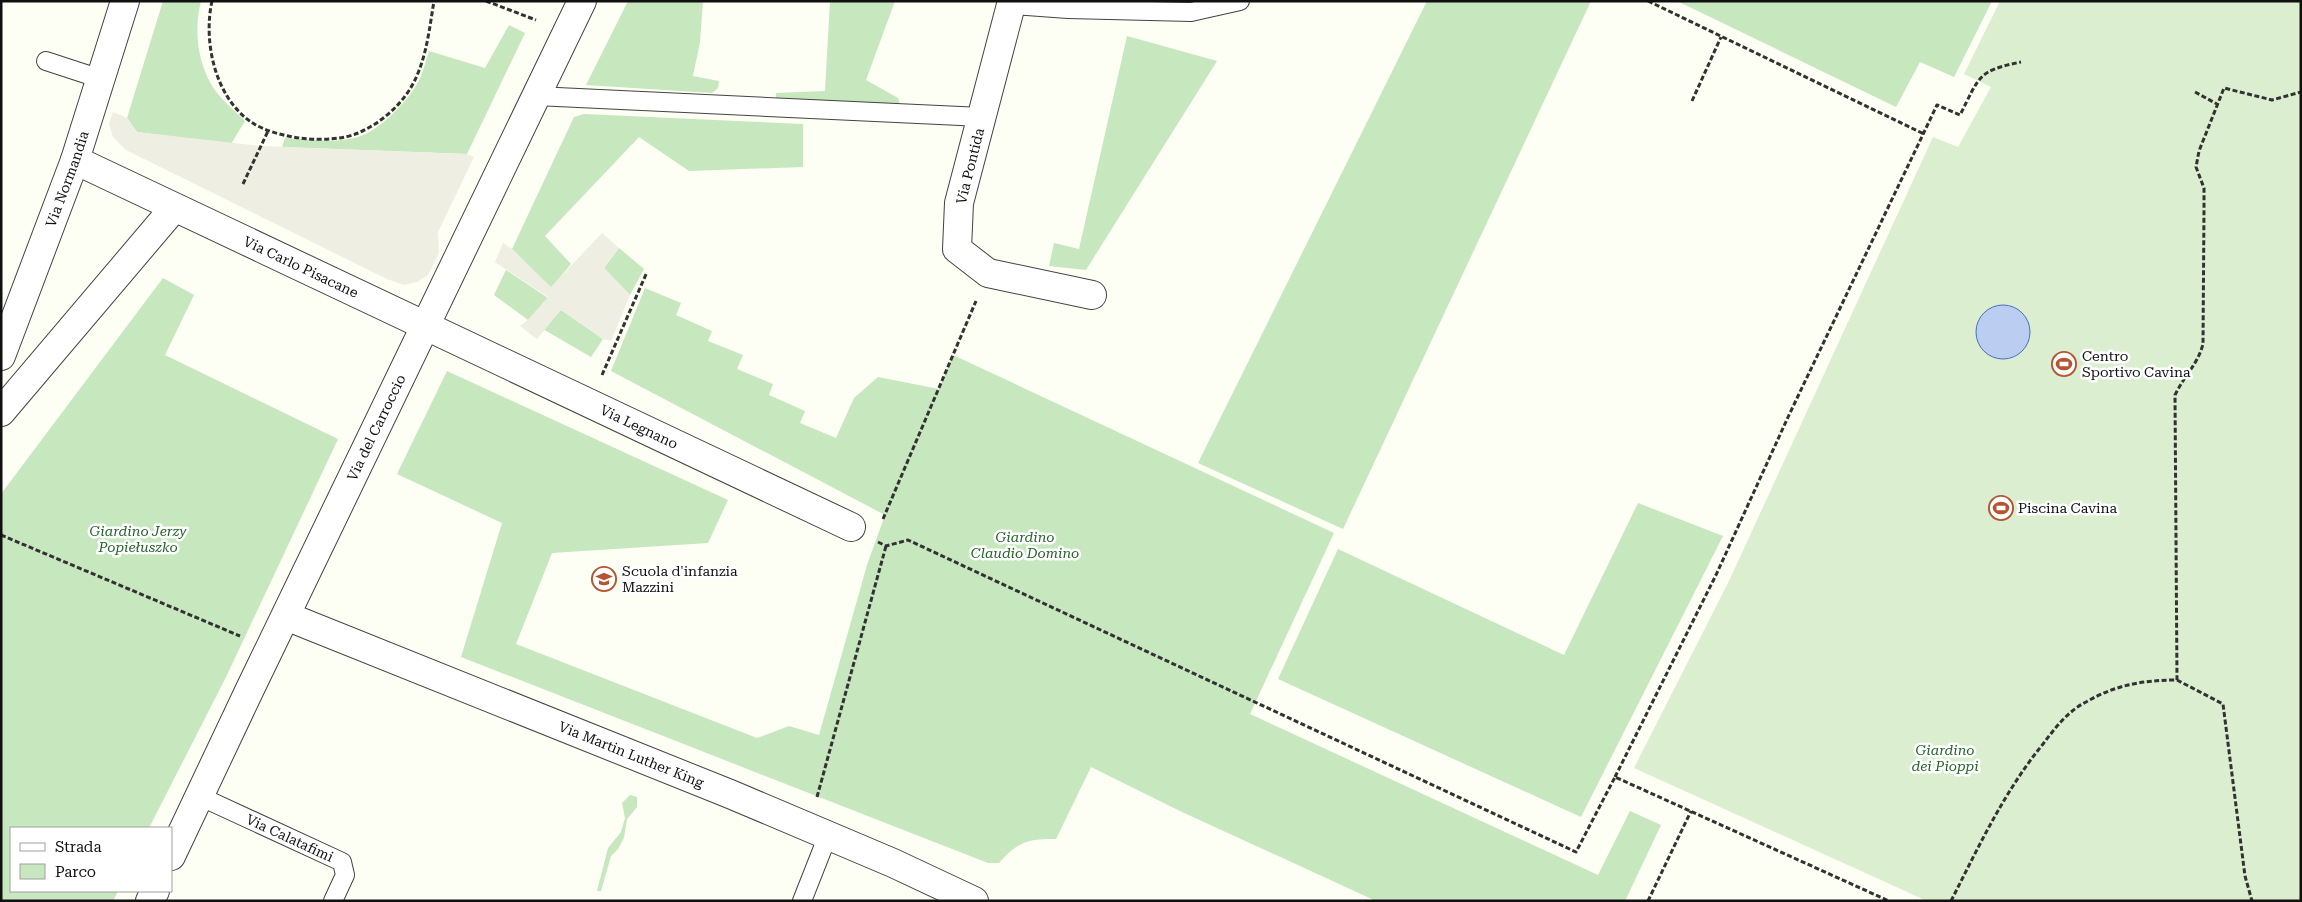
<svg xmlns="http://www.w3.org/2000/svg" width="2302" height="902" viewBox="0 0 2302 902" font-family="'Roboto Serif',serif">
	<rect width="100%" height="100%" fill="#fdfef4"/>
	<path fill="#c7e7bf" d="M 163,1 L 201,1 C 194,28 197,60 211,84 C 219,98 234,110 245,121 L 231,144 L 137,132 L 127,118 Z
		M 628,1 L 703,1 L 700,42 L 693,76 L 719,81 L 718,88 L 712,93 L 586,85 Z
		M 830,1 L 895,1 L 866,80 L 898,98 L 900,105 L 776,99 L 776,93 L 825,91 Z
		M 1427,1 L 1591,1 L 1343,529 L 1198,463 Z
		M 1677,1 L 1992,1 L 1954,77 L 1920,62 L 1896,107 Z
		M 509,25 L 525,33 L 467,154 L 282,147 L 285,138 C 308,139 335,144 358,137 C 379,131 407,102 417,84 C 423,74 425,62 429,51 L 485,68 Z
		M 1127,36 L 1217,61 L 1086,270 L 1049,266 L 1054,243 L 1079,249 Z
		M 584,114 L 803,124 L 803,167 L 689,171 L 639,137 L 545,236 L 571,264 L 551,288 L 512,249 L 574,117 Z
		M 619,248 L 644,269 L 630,295 L 604,268 Z
		M 506,270 L 548,298 L 528,320 L 494,295 Z
		M 163,278 L 194,295 L 165,355 L 338,439 L 226,677 L 149,828 L 11,828 L 11,891 L 118,891 L 113,901 L 1,901 L 1,494 Z
		M 645,288 L 681,303 L 676,315 L 712,331 L 708,341 L 743,355 L 737,369 L 773,384 L 769,395 L 805,411 L 800,423 L 836,438 L 854,398 L 878,377 L 939,389 L 953,355 L 1334,533 L 1250,714 L 1598,875 L 1630,811 L 1661,825 L 1625,901 L 1376,901 L 1182,812 L 1091,767 L 1056,839 C 1027,839 1019,841 999,863 L 988,863 L 461,657 L 502,523 L 397,474 L 447,371 L 728,500 L 708,543 L 552,553 L 516,644 L 757,738 L 789,726 L 819,735 L 867,565 L 885,515 L 611,371 Z
		M 561,310 L 603,339 L 591,357 L 543,329 Z
		M 1638,503 L 1723,536 L 1581,817 L 1278,679 L 1338,549 L 1564,655 Z
		M 630,795 L 637,797 L 637,807 L 627,819 L 624,838 L 618,849 L 611,856 L 601,891 L 597,891 L 608,848 L 621,832 L 625,818 L 622,803 Z"/>
	<path fill="#dbefd0" d="M 2000,1 L 2301,1 L 2301,901 L 1927,901 L 1634,768 L 1729,581 L 1933,137 L 1958,147 L 1991,87 L 1964,74 Z"/>
	<path fill="#eeefe2" d="M 113,112 L 127,118 L 137,132 L 261,146 L 467,154 L 474,157 L 438,232 L 439,253 L 428,275 L 417,282 L 404,285 L 387,279 L 126,150 L 113,137 L 109,124 Z
		M 602,233 L 619,248 L 604,268 L 630,295 L 611,341 L 603,339 L 561,310 L 537,339 L 520,326 L 528,320 L 548,297 L 495,262 L 503,243 L 512,249 L 551,287 Z"/>
	<path fill="#bccdf2" stroke="#496dc3" d="M1976 332a27 27 0 1 1 54 0a27 27 0 1 1-54 0Z"/>
	<g fill="none" stroke-linecap="round" stroke-linejoin="round">
		<defs>
			<g id="lane">
				<path d="M 1012,5 L 1068,9 L 1191,12 L 1240,1"/>
				<path d="M 46,61 L 101,79"/>
				<path d="M 536,96 L 982,117"/>
				<path id="s1" d="M 199,796 L 342,862 L 345,875 L 333,901"/>
				<path d="M 802,901 L 828,835"/>
			</g>
			<g id="street">
				<path d="M 1012,1 L 959,203 L 957,249 L 988,273 L 1092,295"/>
				<path id="s2" d="M 75,160 L 851,527"/>
				<path id="s3" d="M 1,356 L 75,160 L 125,1"/>
				<path d="M 1,412 L 174,208"/>
				<path id="s4" d="M 286,616 L 730,794 L 893,863 L 974,901"/>
				<path id="s5" d="M 171,856 L 250,689 L 582,1"/>
				<path d="M 150,901 L 155,891"/>
			</g>
		</defs>
		<use href="#lane" stroke="#434343" stroke-width="20"/>
		<use href="#street" stroke="#434343" stroke-width="30"/>
		<path stroke="#323232" stroke-width="3" stroke-dasharray="5 2.5" stroke-linecap="butt" d="M 212,1 C 203,42 215,97 251,122 C 276,139 330,145 358,133 C 379,124 398,108 410,89 C 426,63 429,31 434,1
			M 486,1 L 536,20
			M 1648,1 L 1924,134
			M 2195,92 L 2217,104
			M 1692,101 L 1721,37
			M 243,184 L 268,131
			M 602,375 L 647,272
			M 883,519 L 976,301
			M 1,535 L 240,636
			M 878,542 L 886,546 L 908,540 L 1576,852 L 1615,777 L 1889,901
			M 2177,680 L 2223,704 L 2245,876 L 2252,901
			M 1615,777 L 1716,575 L 1789,415 L 1937,105 L 1960,115 C 1980,76 1977,71 2021,62
			M 817,797 L 886,546
			M 1648,901 L 1691,811
			M 1951,901 C 1979,846 2004,792 2043,744 C 2055,728 2068,711 2086,702 C 2115,685 2144,680 2177,680 L 2175,395 C 2184,376 2198,364 2203,344 L 2204,209 L 2204,188 L 2196,167 L 2199,151 L 2224,88 L 2272,100 L 2301,92"/>
		<use href="#lane" stroke="#fff" stroke-width="18"/>
		<use href="#street" stroke="#fff" stroke-width="28"/>
	</g>
	<defs>
		<symbol id="stadium-ring" viewBox="-11 -11 22 22"><circle r="9.5" fill="#fff" stroke="#b65432" stroke-width="1.5"/><path d="M0-5a6.5 5 0 1 0 0 10a6.5 5 0 1 0 0-10ZM-3.5-1.8h7v3.6h-7Z" fill="#b65432"/></symbol>
		<symbol id="school-ring" viewBox="-11 -11 22 22"><circle r="9.5" fill="#fff" stroke="#b65432" stroke-width="1.5"/><path d="M0-5L7-2L0 1L-7-2ZM-4 1L0 2.5L4 1V4Q0 6-4 4Z" fill="#b65432"/></symbol>
	</defs>
	<g fill-rule="evenodd">
		<use href="#stadium-ring" x="2050" y="350" width="28" height="28"/>
		<use href="#stadium-ring" x="1987" y="494" width="28" height="28"/>
		<use href="#school-ring" x="590" y="565" width="28" height="28"/>
	</g>
	<g text-anchor="middle" dominant-baseline="central" stroke-width="5" stroke-linejoin="round" paint-order="stroke">
		<g font-size="14" fill="#101010" stroke="#fff">
			<text transform="translate(970 166) rotate(-76)">Via Pontida</text>
			<text stroke="none"><textPath href="#s3" startOffset="189">Via Normandia</textPath></text>
			<text stroke="none"><textPath href="#s2" startOffset="250">Via Carlo Pisacane</textPath></text>
			<text stroke="none"><textPath href="#s2" startOffset="624">Via Legnano</textPath></text>
			<text stroke="none"><textPath href="#s5" startOffset="475">Via del Carroccio</textPath></text>
			<text stroke="none"><textPath href="#s4" startOffset="372">Via Martin Luther King</textPath></text>
			<text stroke="none"><textPath href="#s1" startOffset="100">Via Calatafimi</textPath></text>
		</g>
		<g font-size="14" fill="#101010" stroke="#fff" text-anchor="start">
			<text x="2082" y="356">Centro<tspan x="2082" dy="16">Sportivo Cavina</tspan></text>
			<text x="2018" y="508">Piscina Cavina</text>
			<text x="622" y="571">Scuola d'infanzia<tspan x="622" dy="16">Mazzini</tspan></text>
		</g>
		<g font-size="14" font-style="italic" fill="#24632a" stroke="#fff">
			<text x="138" y="531">Giardino Jerzy<tspan x="138" dy="16">Popiełuszko</tspan></text>
			<text x="1025" y="537">Giardino<tspan x="1025" dy="16">Claudio Domino</tspan></text>
			<text x="1945" y="750">Giardino<tspan x="1945" dy="16">dei Pioppi</tspan></text>
		</g>
	</g>
	<rect width="2302" height="902" fill="none" stroke="#101010" stroke-width="5"/>
	<rect x="10" y="827" width="162" height="65" fill="#ffffff" stroke="#9f9f9f"/>
	<rect x="20" y="843" width="25" height="8" fill="#ffffff" stroke="#9f9f9f"/>
	<text x="55" y="852" font-size="15" fill="#101010">Strada</text>
	<rect x="20" y="864" width="25" height="15" fill="#c7e7bf" stroke="#9f9f9f"/>
	<text x="55" y="877" font-size="15" fill="#101010">Parco</text>
</svg>
